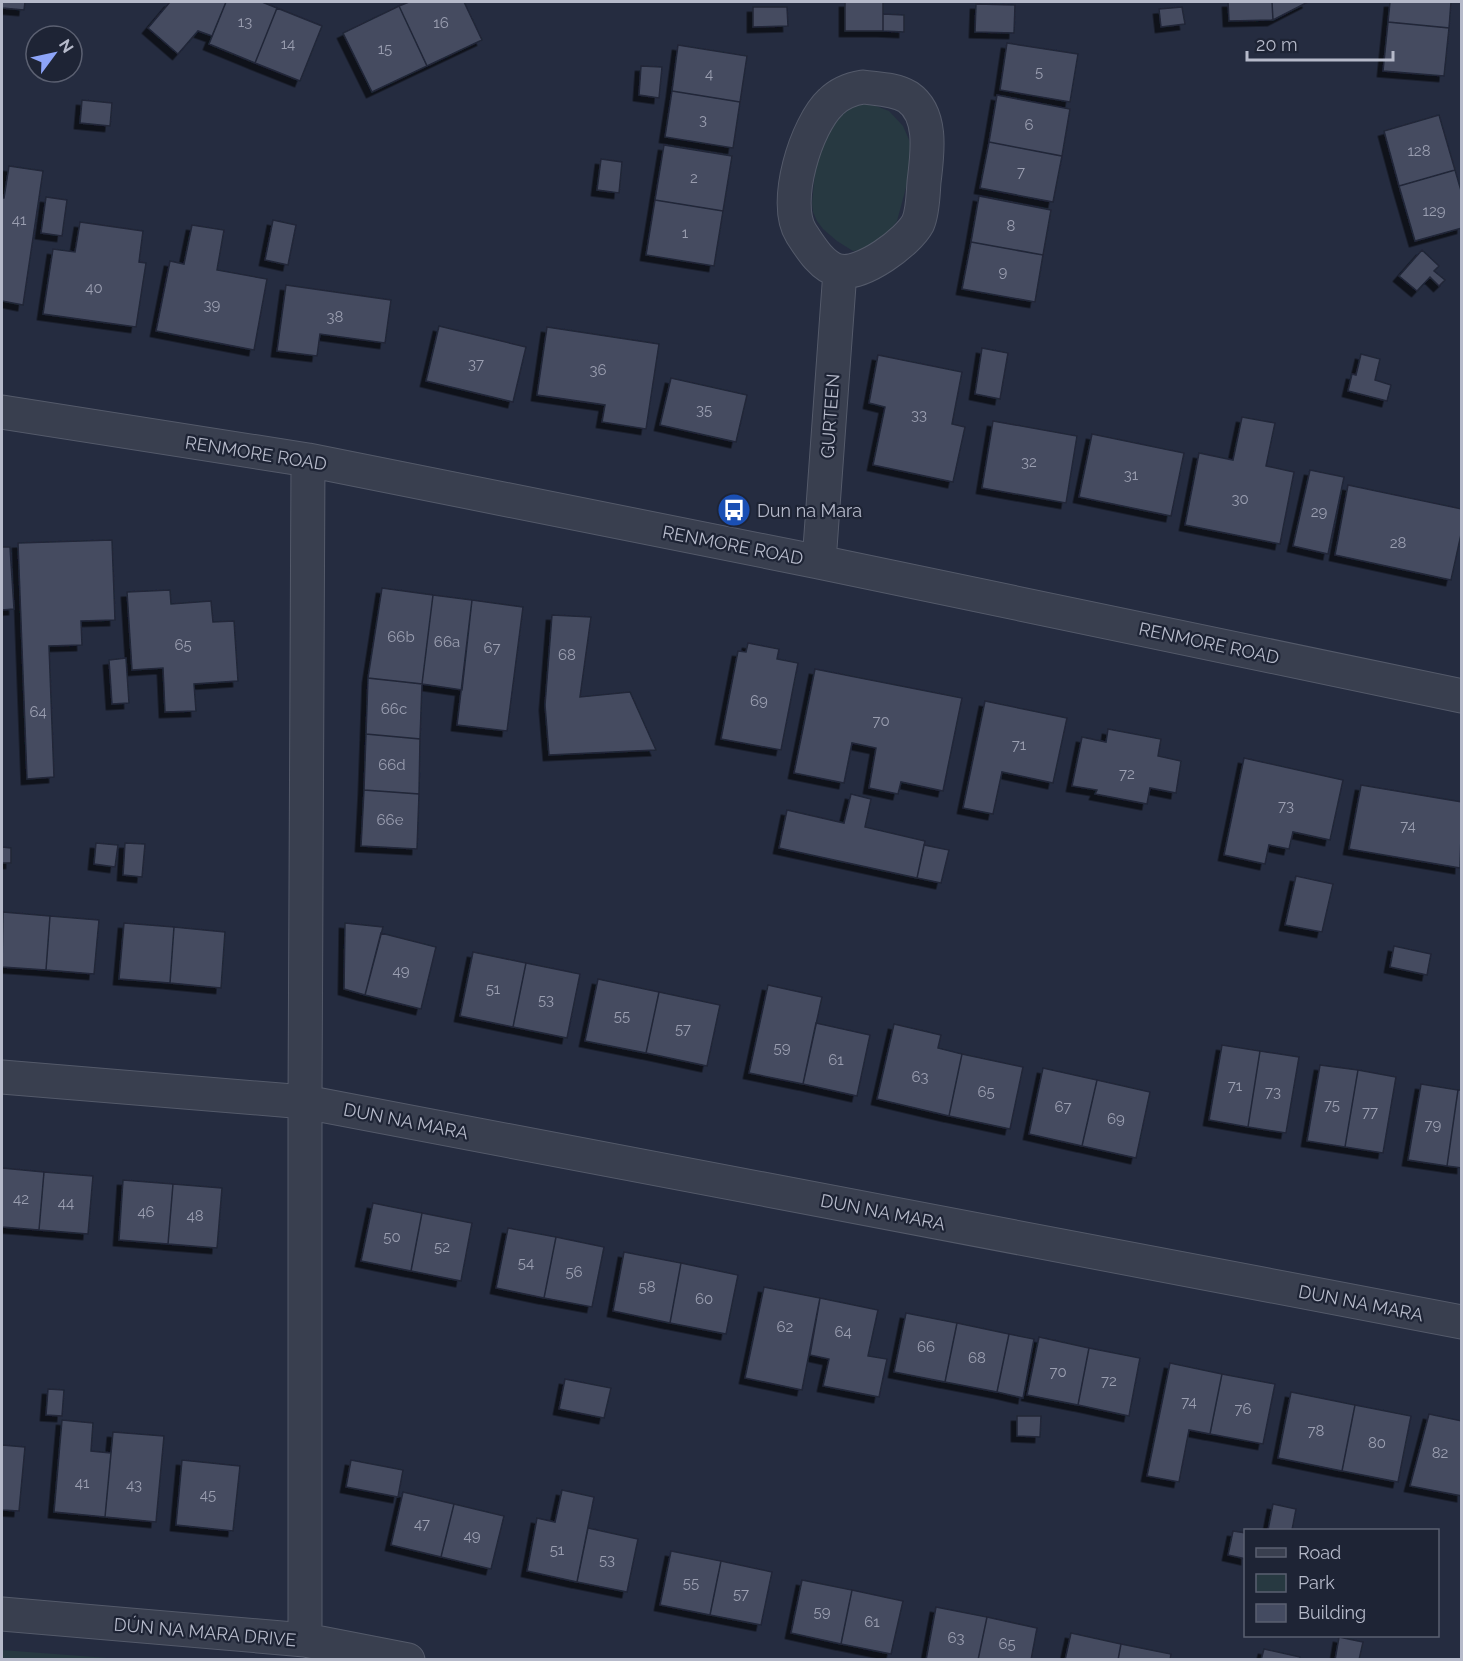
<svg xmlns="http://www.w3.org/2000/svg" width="1463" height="1661" viewBox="0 0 1463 1661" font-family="Raleway,sans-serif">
	<defs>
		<filter id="shadow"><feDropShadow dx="-5.5" dy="5.5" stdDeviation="0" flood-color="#0009"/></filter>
	</defs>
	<rect width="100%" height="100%" fill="#252c40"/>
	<path fill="#273941" d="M 862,102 L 871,104 L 889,111 L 903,126 L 910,142 L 911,169 L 897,221 L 886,236 L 862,250 L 853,251 L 837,241 L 823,229 L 817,221 L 813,212 L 812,203 L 816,162 L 826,134 L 844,110 Z
		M 2,1650 L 121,1659 L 2,1659 Z"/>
	<path fill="#444b61" stroke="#202637" stroke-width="1.5" filter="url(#shadow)" d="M 2,2 L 25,2 L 24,10 L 2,8 Z
		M 170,2 L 226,2 L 212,36 L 198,31 L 178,54 L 148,28 Z
		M 226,2 L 262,2 L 277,8 L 255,63 L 209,44 Z
		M 409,2 L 464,2 L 482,40 L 427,66 L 399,6 Z
		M 845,2 L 883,2 L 883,31 L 845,31 Z
		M 1228,2 L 1272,2 L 1273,20 L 1229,21 Z
		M 1272,2 L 1308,2 L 1273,20 Z
		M 1390,2 L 1451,2 L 1449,28 L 1388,22 Z
		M 976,4 L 1015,5 L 1014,33 L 975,32 Z
		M 399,6 L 427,66 L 372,92 L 343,33 Z
		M 753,7 L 787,7 L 788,26 L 753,27 Z
		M 1182,7 L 1185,24 L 1161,27 L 1159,9 Z
		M 277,8 L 322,26 L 300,81 L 255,63 Z
		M 883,14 L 904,15 L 904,32 L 883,31 Z
		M 1388,22 L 1449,28 L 1444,76 L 1383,71 Z
		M 1007,43 L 1078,54 L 1070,102 L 1000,90 Z
		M 678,45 L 747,56 L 740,102 L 672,91 Z
		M 641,66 L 662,67 L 659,98 L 639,95 Z
		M 672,91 L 740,102 L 733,148 L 665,137 Z
		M 997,95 L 1070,109 L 1062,156 L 989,142 Z
		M 82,100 L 112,103 L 110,126 L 80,123 Z
		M 1439,115 L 1455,170 L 1399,186 L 1384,131 Z
		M 989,142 L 1062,156 L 1053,202 L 980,188 Z
		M 664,145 L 732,156 L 723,211 L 655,200 Z
		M 601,159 L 622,162 L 619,193 L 597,190 Z
		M 9,166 L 43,171 L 23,305 L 2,301 L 2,198 L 4,198 Z
		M 1455,170 L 1462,194 L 1462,228 L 1415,241 L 1399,186 Z
		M 979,196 L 1051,210 L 1043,255 L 971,242 Z
		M 46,197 L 67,200 L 62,236 L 41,233 Z
		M 655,200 L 723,211 L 714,266 L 646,255 Z
		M 273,220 L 296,225 L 288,265 L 265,260 Z
		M 80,222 L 143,231 L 139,262 L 146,263 L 136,327 L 43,314 L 53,249 L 75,252 Z
		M 192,225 L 224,230 L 217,270 L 267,279 L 254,350 L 156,331 L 170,261 L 184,264 Z
		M 971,242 L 1043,255 L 1035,302 L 962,289 Z
		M 1422,250 L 1439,266 L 1434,271 L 1445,280 L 1439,286 L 1430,277 L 1417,291 L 1399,276 Z
		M 286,285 L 391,300 L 385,343 L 320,334 L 317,356 L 277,351 Z
		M 439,326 L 526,347 L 513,402 L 426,381 Z
		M 547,327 L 659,344 L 646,429 L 602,422 L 605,405 L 537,395 Z
		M 982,348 L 1008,353 L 1000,399 L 975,394 Z
		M 1361,354 L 1380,359 L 1375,380 L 1391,385 L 1387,401 L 1348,391 L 1352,374 L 1356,375 Z
		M 878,355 L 962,372 L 952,424 L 965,427 L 953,482 L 873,465 L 885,407 L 869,403 Z
		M 671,378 L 747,395 L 736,442 L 660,425 Z
		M 1242,417 L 1275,423 L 1266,466 L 1294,472 L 1280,544 L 1185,525 L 1199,453 L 1233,460 Z
		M 993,421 L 1077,436 L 1066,503 L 982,488 Z
		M 1092,434 L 1184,453 L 1171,516 L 1079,497 Z
		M 1310,470 L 1344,477 L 1328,554 L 1293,546 Z
		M 1348,485 L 1462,509 L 1462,530 L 1451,580 L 1335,555 Z
		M 112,540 L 115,620 L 81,621 L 82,645 L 49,646 L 54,777 L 27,779 L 18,543 Z
		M 2,547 L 10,547 L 14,609 L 2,610 Z
		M 382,588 L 433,595 L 422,684 L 368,678 Z
		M 170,590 L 171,604 L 211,601 L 213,622 L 234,621 L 238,681 L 194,684 L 196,711 L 165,712 L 163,668 L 132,670 L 127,592 Z
		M 433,595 L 472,600 L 462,690 L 422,684 Z
		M 472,600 L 523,607 L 507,731 L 457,725 Z
		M 552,615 L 591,617 L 580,697 L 630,692 L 656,750 L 549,755 L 545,705 Z
		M 748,643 L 779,649 L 777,659 L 798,663 L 781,750 L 721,739 L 738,651 L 746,652 Z
		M 126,658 L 129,703 L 112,704 L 109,660 Z
		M 815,669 L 962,698 L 943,791 L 901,782 L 898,794 L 869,788 L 876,748 L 852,743 L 844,783 L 794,773 Z
		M 368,678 L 422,684 L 420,739 L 366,734 Z
		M 985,701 L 1067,718 L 1053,783 L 1002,772 L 993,814 L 963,808 Z
		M 1108,729 L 1161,739 L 1158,756 L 1181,761 L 1176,793 L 1150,788 L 1147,804 L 1095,794 L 1097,790 L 1072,786 L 1082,737 L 1106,742 Z
		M 366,734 L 420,739 L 419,794 L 364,790 Z
		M 1244,758 L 1343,780 L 1330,840 L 1293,832 L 1289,849 L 1269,845 L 1265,864 L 1224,855 Z
		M 1361,785 L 1462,802 L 1460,868 L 1349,849 Z
		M 364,790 L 419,794 L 417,849 L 361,846 Z
		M 851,794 L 871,799 L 865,827 L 925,841 L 917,878 L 779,848 L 787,810 L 844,823 Z
		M 96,843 L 118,845 L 115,867 L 94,864 Z
		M 125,843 L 145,844 L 142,877 L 123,875 Z
		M 924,845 L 949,850 L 941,883 L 917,878 Z
		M 2,847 L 11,848 L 11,863 L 2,863 Z
		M 1296,876 L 1333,884 L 1322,932 L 1285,925 Z
		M 3,912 L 50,916 L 46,970 L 2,967 Z
		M 50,916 L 99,920 L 94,974 L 46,970 Z
		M 124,923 L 174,927 L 170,983 L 119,979 Z
		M 345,923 L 383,927 L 365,995 L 344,989 Z
		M 174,927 L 225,932 L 221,988 L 170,983 Z
		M 381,933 L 436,947 L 421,1009 L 365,995 Z
		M 1394,946 L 1431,954 L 1427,975 L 1390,967 Z
		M 473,952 L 526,963 L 513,1027 L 460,1016 Z
		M 526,963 L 580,974 L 567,1038 L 513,1027 Z
		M 598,979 L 659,992 L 646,1053 L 585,1041 Z
		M 768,985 L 822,997 L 803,1084 L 749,1073 Z
		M 659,992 L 720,1005 L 707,1066 L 646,1053 Z
		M 816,1023 L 870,1035 L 857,1096 L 803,1084 Z
		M 894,1024 L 941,1035 L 938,1048 L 962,1054 L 949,1116 L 877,1099 Z
		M 1222,1045 L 1260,1051 L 1248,1127 L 1209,1120 Z
		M 1260,1051 L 1299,1057 L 1286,1133 L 1248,1127 Z
		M 962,1054 L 1023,1067 L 1010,1129 L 949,1116 Z
		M 1320,1065 L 1358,1070 L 1345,1147 L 1307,1141 Z
		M 1043,1068 L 1097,1080 L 1082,1146 L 1029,1134 Z
		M 1358,1070 L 1396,1077 L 1383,1153 L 1345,1147 Z
		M 1097,1080 L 1150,1092 L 1136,1158 L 1082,1146 Z
		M 1421,1084 L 1458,1090 L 1447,1166 L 1408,1160 Z
		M 1458,1090 L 1462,1090 L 1462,1168 L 1447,1166 Z
		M 2,1168 L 44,1172 L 39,1230 L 2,1227 Z
		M 44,1172 L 93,1176 L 88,1234 L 39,1230 Z
		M 123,1180 L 173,1184 L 168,1244 L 119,1240 Z
		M 173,1184 L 222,1188 L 217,1248 L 168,1244 Z
		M 373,1203 L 422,1213 L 411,1271 L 361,1261 Z
		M 422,1213 L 472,1223 L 461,1281 L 411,1271 Z
		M 508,1228 L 556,1237 L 544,1298 L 496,1288 Z
		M 556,1237 L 604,1247 L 592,1307 L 544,1298 Z
		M 624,1252 L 681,1263 L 670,1323 L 613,1311 Z
		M 681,1263 L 738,1275 L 726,1334 L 670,1323 Z
		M 764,1287 L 820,1298 L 802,1390 L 745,1378 Z
		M 820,1298 L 878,1310 L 868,1356 L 887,1359 L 879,1397 L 823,1386 L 829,1359 L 810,1355 Z
		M 906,1313 L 957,1323 L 945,1382 L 894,1372 Z
		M 957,1323 L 1009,1334 L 997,1392 L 945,1382 Z
		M 1009,1334 L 1034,1339 L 1023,1398 L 997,1392 Z
		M 1039,1337 L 1089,1348 L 1078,1405 L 1027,1395 Z
		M 1089,1348 L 1140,1358 L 1129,1416 L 1078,1405 Z
		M 1170,1363 L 1222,1374 L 1210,1434 L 1189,1430 L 1179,1482 L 1147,1476 Z
		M 1222,1374 L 1275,1384 L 1263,1444 L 1210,1434 Z
		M 565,1379 L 611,1388 L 604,1418 L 559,1409 Z
		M 48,1389 L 64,1390 L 62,1416 L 46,1415 Z
		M 1291,1392 L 1355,1405 L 1342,1471 L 1278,1458 Z
		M 1355,1405 L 1411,1416 L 1398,1482 L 1342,1471 Z
		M 1429,1414 L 1462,1421 L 1462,1496 L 1410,1486 Z
		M 1017,1416 L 1041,1416 L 1040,1437 L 1017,1436 Z
		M 62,1420 L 93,1423 L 91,1451 L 111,1453 L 105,1517 L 54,1512 Z
		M 113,1432 L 164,1436 L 156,1522 L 105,1517 Z
		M 2,1445 L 25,1447 L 19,1511 L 2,1510 Z
		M 182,1460 L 240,1466 L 233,1531 L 176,1525 Z
		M 351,1460 L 403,1470 L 398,1497 L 346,1487 Z
		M 562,1490 L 594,1497 L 577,1582 L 527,1571 L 537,1518 L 555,1522 Z
		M 403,1492 L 454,1504 L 441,1557 L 391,1545 Z
		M 454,1504 L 504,1516 L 491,1569 L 441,1557 Z
		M 1273,1504 L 1296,1509 L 1292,1530 L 1268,1530 Z
		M 588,1528 L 638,1539 L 627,1592 L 577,1582 Z
		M 1233,1531 L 1246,1533 L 1246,1559 L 1228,1555 Z
		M 671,1551 L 721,1561 L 710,1615 L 660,1605 Z
		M 721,1561 L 772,1572 L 761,1625 L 710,1615 Z
		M 802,1580 L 852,1590 L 841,1644 L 791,1633 Z
		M 852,1590 L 903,1601 L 891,1654 L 841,1644 Z
		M 936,1607 L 987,1617 L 978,1660 L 926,1660 Z
		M 987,1617 L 1037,1628 L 1031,1660 L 978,1660 Z
		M 1071,1633 L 1121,1644 L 1118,1660 L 1065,1660 Z
		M 1339,1637 L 1363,1642 L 1359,1660 L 1335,1660 Z
		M 1121,1644 L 1171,1654 L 1170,1660 L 1118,1660 Z
		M 1264,1649 L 1300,1657 L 1300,1660 L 1261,1660 Z"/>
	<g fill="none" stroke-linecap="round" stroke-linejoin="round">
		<defs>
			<path id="minor" d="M 863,87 C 878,89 895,89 908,97 C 934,115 927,156 924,182 C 923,195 923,211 918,223 C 908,242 862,276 839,271 C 822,267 810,247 801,233 C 782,203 806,125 831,102 C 840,93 851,89 863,87 Z
				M 2,412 L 308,460 L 819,562 L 1462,696
				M 819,562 L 840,271
				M 2,1077 L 305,1102 L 1462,1322
				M 2,1614 L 305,1640 L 408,1660
				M 305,1640 L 305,1102 L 308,460"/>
		</defs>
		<use href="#minor" stroke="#545a6a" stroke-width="35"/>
		<use href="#minor" stroke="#393f4f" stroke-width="33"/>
	</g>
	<defs>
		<symbol id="bus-disc" viewBox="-11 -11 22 22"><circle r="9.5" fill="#1a4fb4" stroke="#1e2435"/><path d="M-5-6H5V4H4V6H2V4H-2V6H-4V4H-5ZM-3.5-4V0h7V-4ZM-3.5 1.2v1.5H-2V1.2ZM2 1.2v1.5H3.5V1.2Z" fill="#fff"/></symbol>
	</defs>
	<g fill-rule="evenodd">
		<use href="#bus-disc" x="715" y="491" width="38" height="38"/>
	</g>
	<g text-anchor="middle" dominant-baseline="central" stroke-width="4.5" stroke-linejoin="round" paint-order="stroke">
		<g font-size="15" fill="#9a9eb0">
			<text x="245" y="22">13</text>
			<text x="441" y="23">16</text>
			<text x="288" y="44">14</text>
			<text x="385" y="49">15</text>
			<text x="1039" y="72">5</text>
			<text x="709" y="74">4</text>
			<text x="703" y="120">3</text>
			<text x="1029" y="125">6</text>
			<text x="1419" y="151">128</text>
			<text x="1021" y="172">7</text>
			<text x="694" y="178">2</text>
			<text x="1434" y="211">129</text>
			<text x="19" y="220">41</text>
			<text x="1011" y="226">8</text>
			<text x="685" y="233">1</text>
			<text x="1003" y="272">9</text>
			<text x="94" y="288">40</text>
			<text x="212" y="305">39</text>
			<text x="335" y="317">38</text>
			<text x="476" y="364">37</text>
			<text x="598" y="370">36</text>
			<text x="704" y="410">35</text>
			<text x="919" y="415">33</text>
			<text x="1029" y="462">32</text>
			<text x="1131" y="475">31</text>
			<text x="1240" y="499">30</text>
			<text x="1319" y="512">29</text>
			<text x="1398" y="543">28</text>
			<text x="401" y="637">66b</text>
			<text x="447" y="642">66a</text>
			<text x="183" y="645">65</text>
			<text x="492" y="648">67</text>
			<text x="567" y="655">68</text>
			<text x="759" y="701">69</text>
			<text x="394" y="709">66c</text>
			<text x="38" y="712">64</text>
			<text x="881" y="721">70</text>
			<text x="1019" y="745">71</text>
			<text x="392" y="765">66d</text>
			<text x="1127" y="774">72</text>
			<text x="1286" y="806">73</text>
			<text x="390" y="820">66e</text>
			<text x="1408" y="826">74</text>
			<text x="401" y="971">49</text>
			<text x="493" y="989">51</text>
			<text x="546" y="1000">53</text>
			<text x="622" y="1016">55</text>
			<text x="683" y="1029">57</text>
			<text x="782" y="1048">59</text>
			<text x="836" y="1060">61</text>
			<text x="920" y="1077">63</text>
			<text x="1235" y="1086">71</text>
			<text x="986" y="1092">65</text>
			<text x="1273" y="1092">73</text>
			<text x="1332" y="1105">75</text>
			<text x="1063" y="1107">67</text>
			<text x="1370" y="1112">77</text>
			<text x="1116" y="1119">69</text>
			<text x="1433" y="1125">79</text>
			<text x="21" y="1199">42</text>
			<text x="66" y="1203">44</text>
			<text x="146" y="1212">46</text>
			<text x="195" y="1216">48</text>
			<text x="392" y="1237">50</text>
			<text x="442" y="1247">52</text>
			<text x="526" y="1263">54</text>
			<text x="574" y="1272">56</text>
			<text x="647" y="1287">58</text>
			<text x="704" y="1299">60</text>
			<text x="785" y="1327">62</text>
			<text x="843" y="1332">64</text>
			<text x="926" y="1347">66</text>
			<text x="977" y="1358">68</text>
			<text x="1058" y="1372">70</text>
			<text x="1109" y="1381">72</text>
			<text x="1189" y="1402">74</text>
			<text x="1243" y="1409">76</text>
			<text x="1316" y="1431">78</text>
			<text x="1377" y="1443">80</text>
			<text x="1440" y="1453">82</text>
			<text x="82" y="1483">41</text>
			<text x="134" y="1485">43</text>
			<text x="208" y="1495">45</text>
			<text x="422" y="1524">47</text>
			<text x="472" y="1536">49</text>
			<text x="557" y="1550">51</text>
			<text x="607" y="1560">53</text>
			<text x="691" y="1583">55</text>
			<text x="741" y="1594">57</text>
			<text x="822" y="1612">59</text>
			<text x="872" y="1622">61</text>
			<text x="956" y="1638">63</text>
			<text x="1007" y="1644">65</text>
		</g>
		<g font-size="18" fill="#b6baca" stroke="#1e2435">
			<text transform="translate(830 416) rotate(-86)">GURTEEN</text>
			<text transform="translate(256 453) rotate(9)">RENMORE ROAD</text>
			<text transform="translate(733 545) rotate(11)">RENMORE ROAD</text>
			<text transform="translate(1209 643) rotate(12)">RENMORE ROAD</text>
			<text transform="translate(406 1121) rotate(11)">DUN NA MARA</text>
			<text transform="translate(883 1212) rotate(11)">DUN NA MARA</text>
			<text transform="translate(1361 1303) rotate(11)">DUN NA MARA</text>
			<text transform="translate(205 1632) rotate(5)">DÚN NA MARA DRIVE</text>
		</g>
		<g font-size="18" fill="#b6baca" stroke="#1e2435" text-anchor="start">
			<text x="757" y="510">Dun na Mara</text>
		</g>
	</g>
	<rect width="1463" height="1661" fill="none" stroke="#b6baca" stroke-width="6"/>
	<rect x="1244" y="1529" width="195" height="108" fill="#1e2435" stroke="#5b6071" stroke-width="1.5"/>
	<rect x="1256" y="1548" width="30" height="9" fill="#393f4f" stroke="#5b6071" stroke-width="1.5"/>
	<text x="1298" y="1559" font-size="18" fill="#b6baca">Road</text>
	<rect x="1256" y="1574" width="30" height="18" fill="#273941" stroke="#5b6071" stroke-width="1.5"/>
	<text x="1298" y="1589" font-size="18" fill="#b6baca">Park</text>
	<rect x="1256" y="1604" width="30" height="18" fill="#444b61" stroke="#5b6071" stroke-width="1.5"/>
	<text x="1298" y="1619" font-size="18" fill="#b6baca">Building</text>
	<g transform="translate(54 54) rotate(57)"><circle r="28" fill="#1e2435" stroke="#5b6071" stroke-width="1.5"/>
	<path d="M0-4.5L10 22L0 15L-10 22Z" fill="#8da4f8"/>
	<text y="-9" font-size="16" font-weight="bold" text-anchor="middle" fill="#b6baca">N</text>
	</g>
	<path d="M1247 51v9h146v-9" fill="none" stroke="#b6baca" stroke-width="3"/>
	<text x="1256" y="51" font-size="18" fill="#b6baca" stroke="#1e2435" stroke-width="4.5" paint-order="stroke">20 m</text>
</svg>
